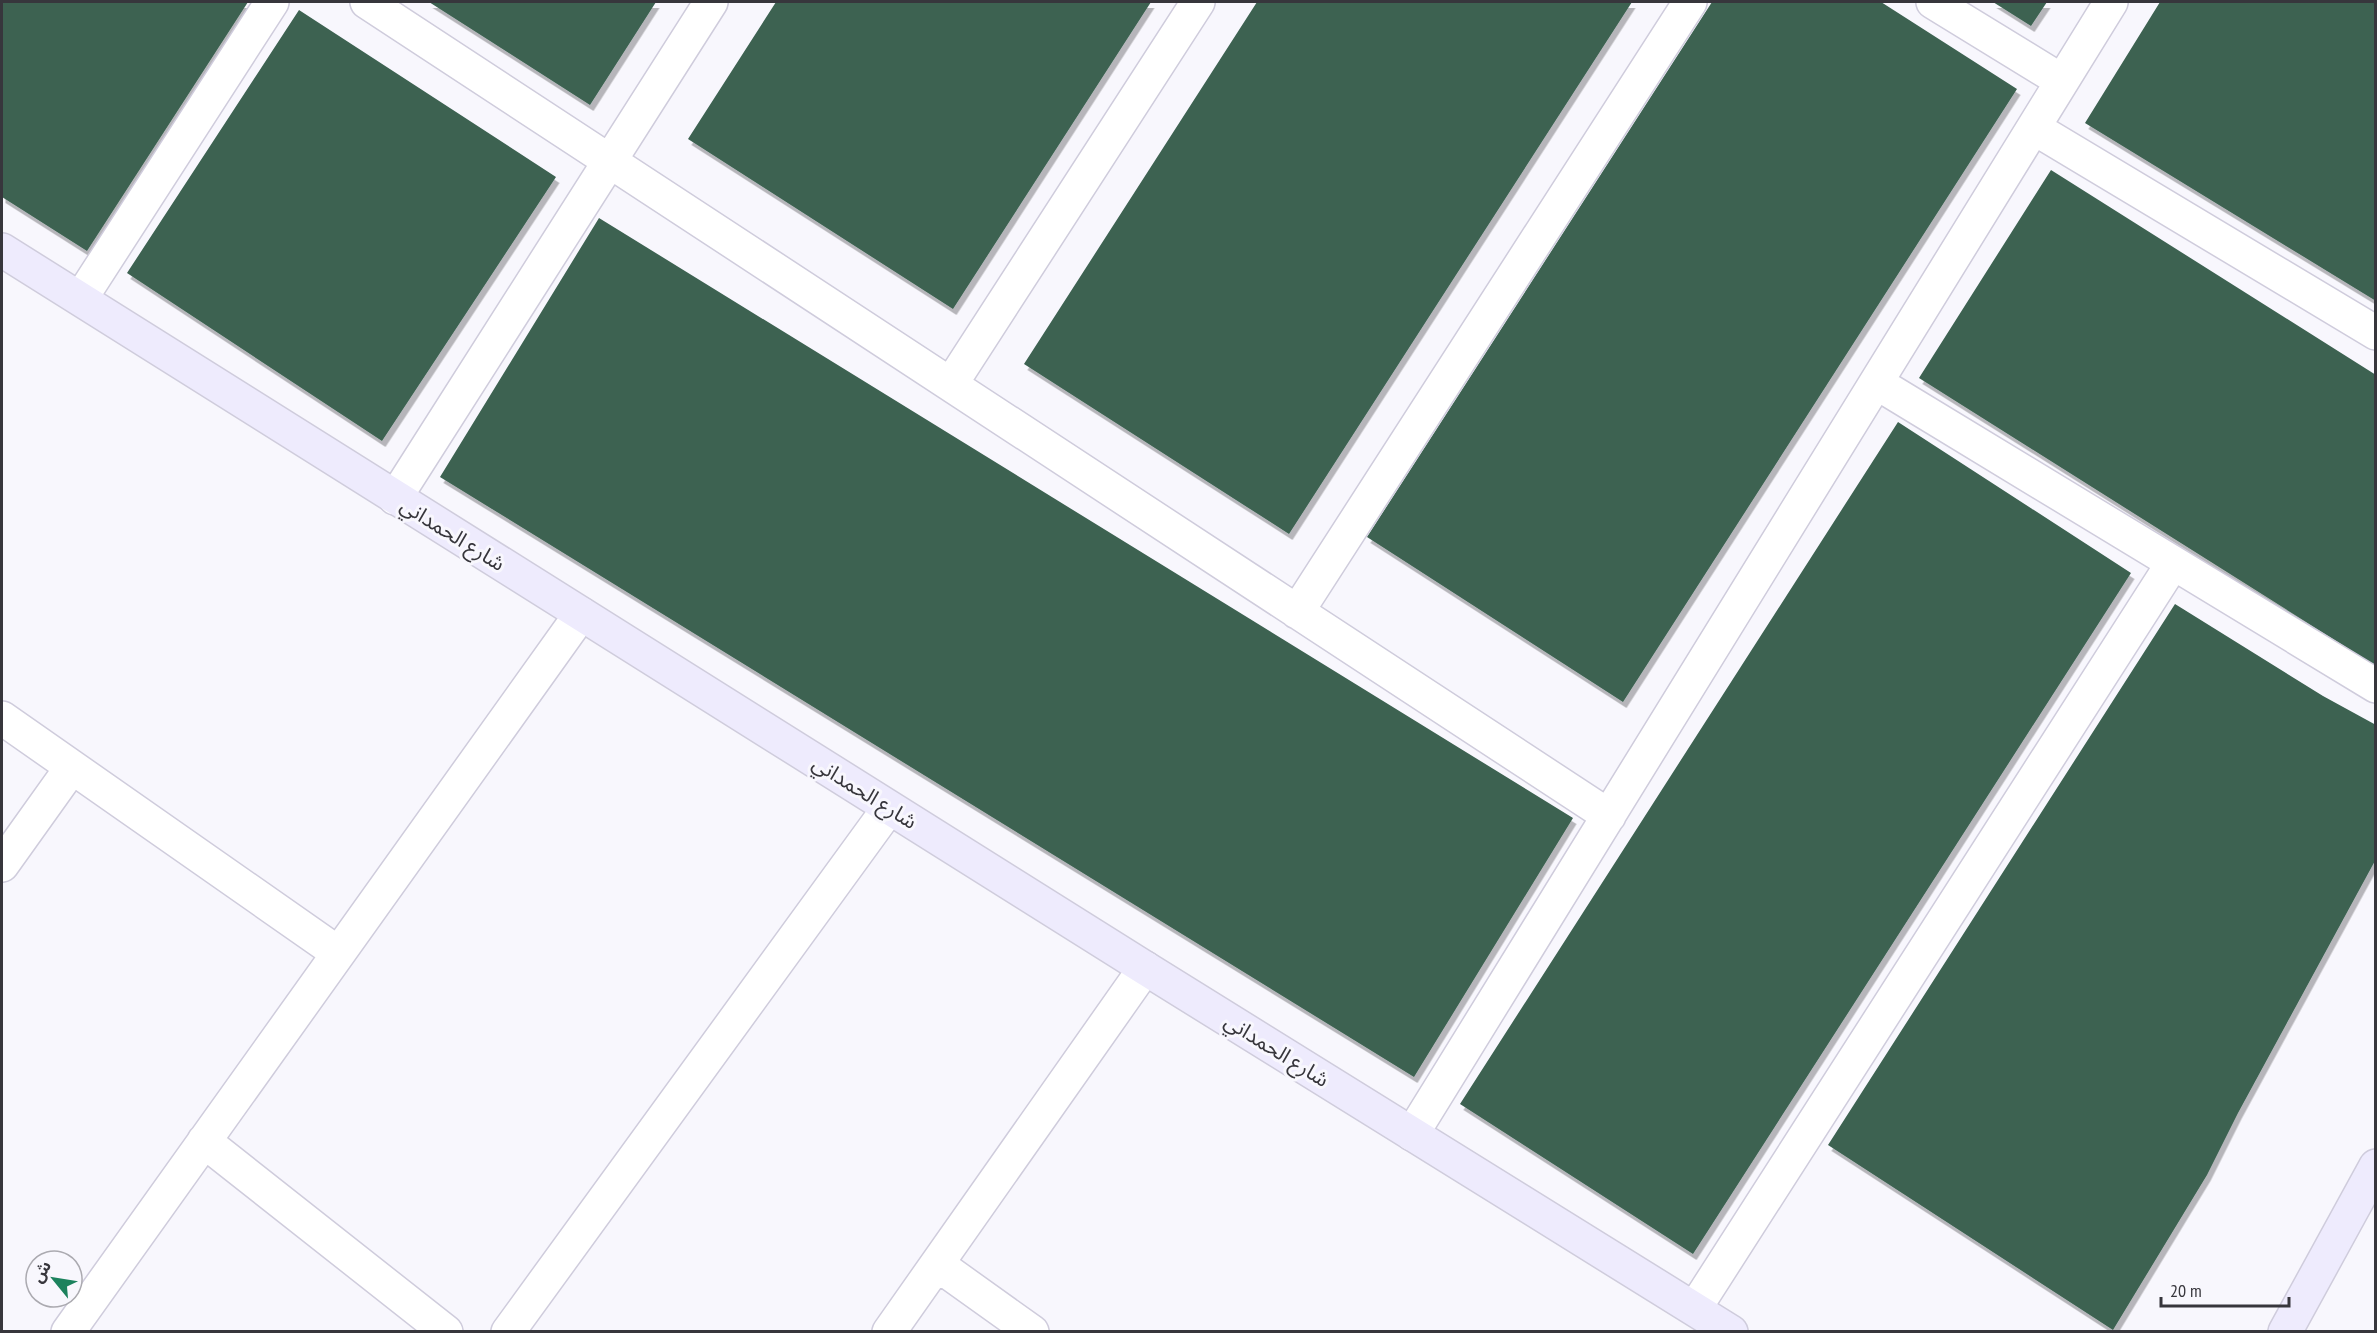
<svg xmlns="http://www.w3.org/2000/svg" width="2377" height="1333" viewBox="0 0 2377 1333" font-family="'PT Sans Narrow','Noto Sans Arabic',sans-serif">
	<defs>
		<filter id="shadow"><feDropShadow dx="3.5" dy="6" stdDeviation="0" flood-color="#0004"/></filter>
	</defs>
	<rect width="100%" height="100%" fill="#f8f7fd"/>
	<path fill="#3d6251" filter="url(#shadow)" d="M 2,2 L 248,2 L 87,251 L 2,197 Z
		M 429,2 L 656,2 L 590,105 Z
		M 776,2 L 1151,2 L 953,309 L 688,139 Z
		M 1257,2 L 1632,2 L 1289,534 L 1024,364 Z
		M 1712,2 L 1881,2 L 2017,89 L 1623,702 L 1367,537 Z
		M 1993,2 L 2047,2 L 2031,26 Z
		M 2160,2 L 2376,2 L 2376,301 L 2085,123 Z
		M 299,10 L 556,177 L 382,441 L 127,273 Z
		M 2051,170 L 2376,375 L 2376,666 L 1919,378 Z
		M 599,218 L 1573,818 L 1414,1077 L 440,477 Z
		M 1898,422 L 2131,573 L 1693,1254 L 1460,1104 Z
		M 2175,604 L 2323,696 L 2376,725 L 2376,859 L 2238,1113 L 2207,1175 L 2113,1330 L 1828,1145 Z"/>
	<g fill="none" stroke-linecap="round" stroke-linejoin="round">
		<defs>
			<path id="street" d="M 367,2 L 1609,816
				M 1933,2 L 2062,81
				M 2034,128 L 2376,333
				M 81,298 L 272,2
				M 1877,383 L 2376,686
				M 951,384 L 1198,2
				M 395,498 L 711,2
				M 1297,612 L 1690,2
				M 2,718 L 338,953
				M 2,865 L 72,767
				M 1412,1134 L 2111,2
				M 204,1141 L 446,1332
				M 937,1264 L 1032,1332
				M 1695,1308 L 2173,563
				M 68,1332 L 581,614
				M 508,1332 L 889,808
				M 889,1332 L 1145,968"/>
			<path id="secondary" d="M 2,250 L 1145,968 L 1731,1332
				M 2285,1332 L 2376,1166"/>
		</defs>
		<use href="#street" stroke="#cfccdc" stroke-width="36"/>
		<use href="#secondary" stroke="#cfccdc" stroke-width="36"/>
		<use href="#street" stroke="#fff" stroke-width="33"/>
		<use href="#secondary" stroke="#eeebfd" stroke-width="33"/>
	</g>
	<g text-anchor="middle" dominant-baseline="central" stroke-width="6" stroke-linejoin="round" paint-order="stroke">
		<g font-size="21" fill="#37363c" stroke="#f8f7fd">
			<text transform="translate(453 534) rotate(32)">شارع الحمداني</text>
			<text transform="translate(865 792) rotate(32)">شارع الحمداني</text>
			<text transform="translate(1277 1050) rotate(32)">شارع الحمداني</text>
		</g>
	</g>
	<rect width="2377" height="1333" fill="none" stroke="#37363c" stroke-width="6"/>
	<g transform="translate(54 1279) rotate(300)"><circle r="28" fill="#f8f7fd" stroke="#abaab0" stroke-width="1.5"/>
	<path d="M0-4.5L10 22L0 15L-10 22Z" fill="#1c825d"/>
	<text y="-9" font-size="16" font-weight="bold" text-anchor="middle" fill="#37363c">ش</text>
	</g>
	<path d="M2161 1297v9h128v-9" fill="none" stroke="#37363c" stroke-width="3"/>
	<text x="2170" y="1297" font-size="18" fill="#37363c" stroke="#f8f7fd" stroke-width="4.5" paint-order="stroke">20 m</text>
</svg>
